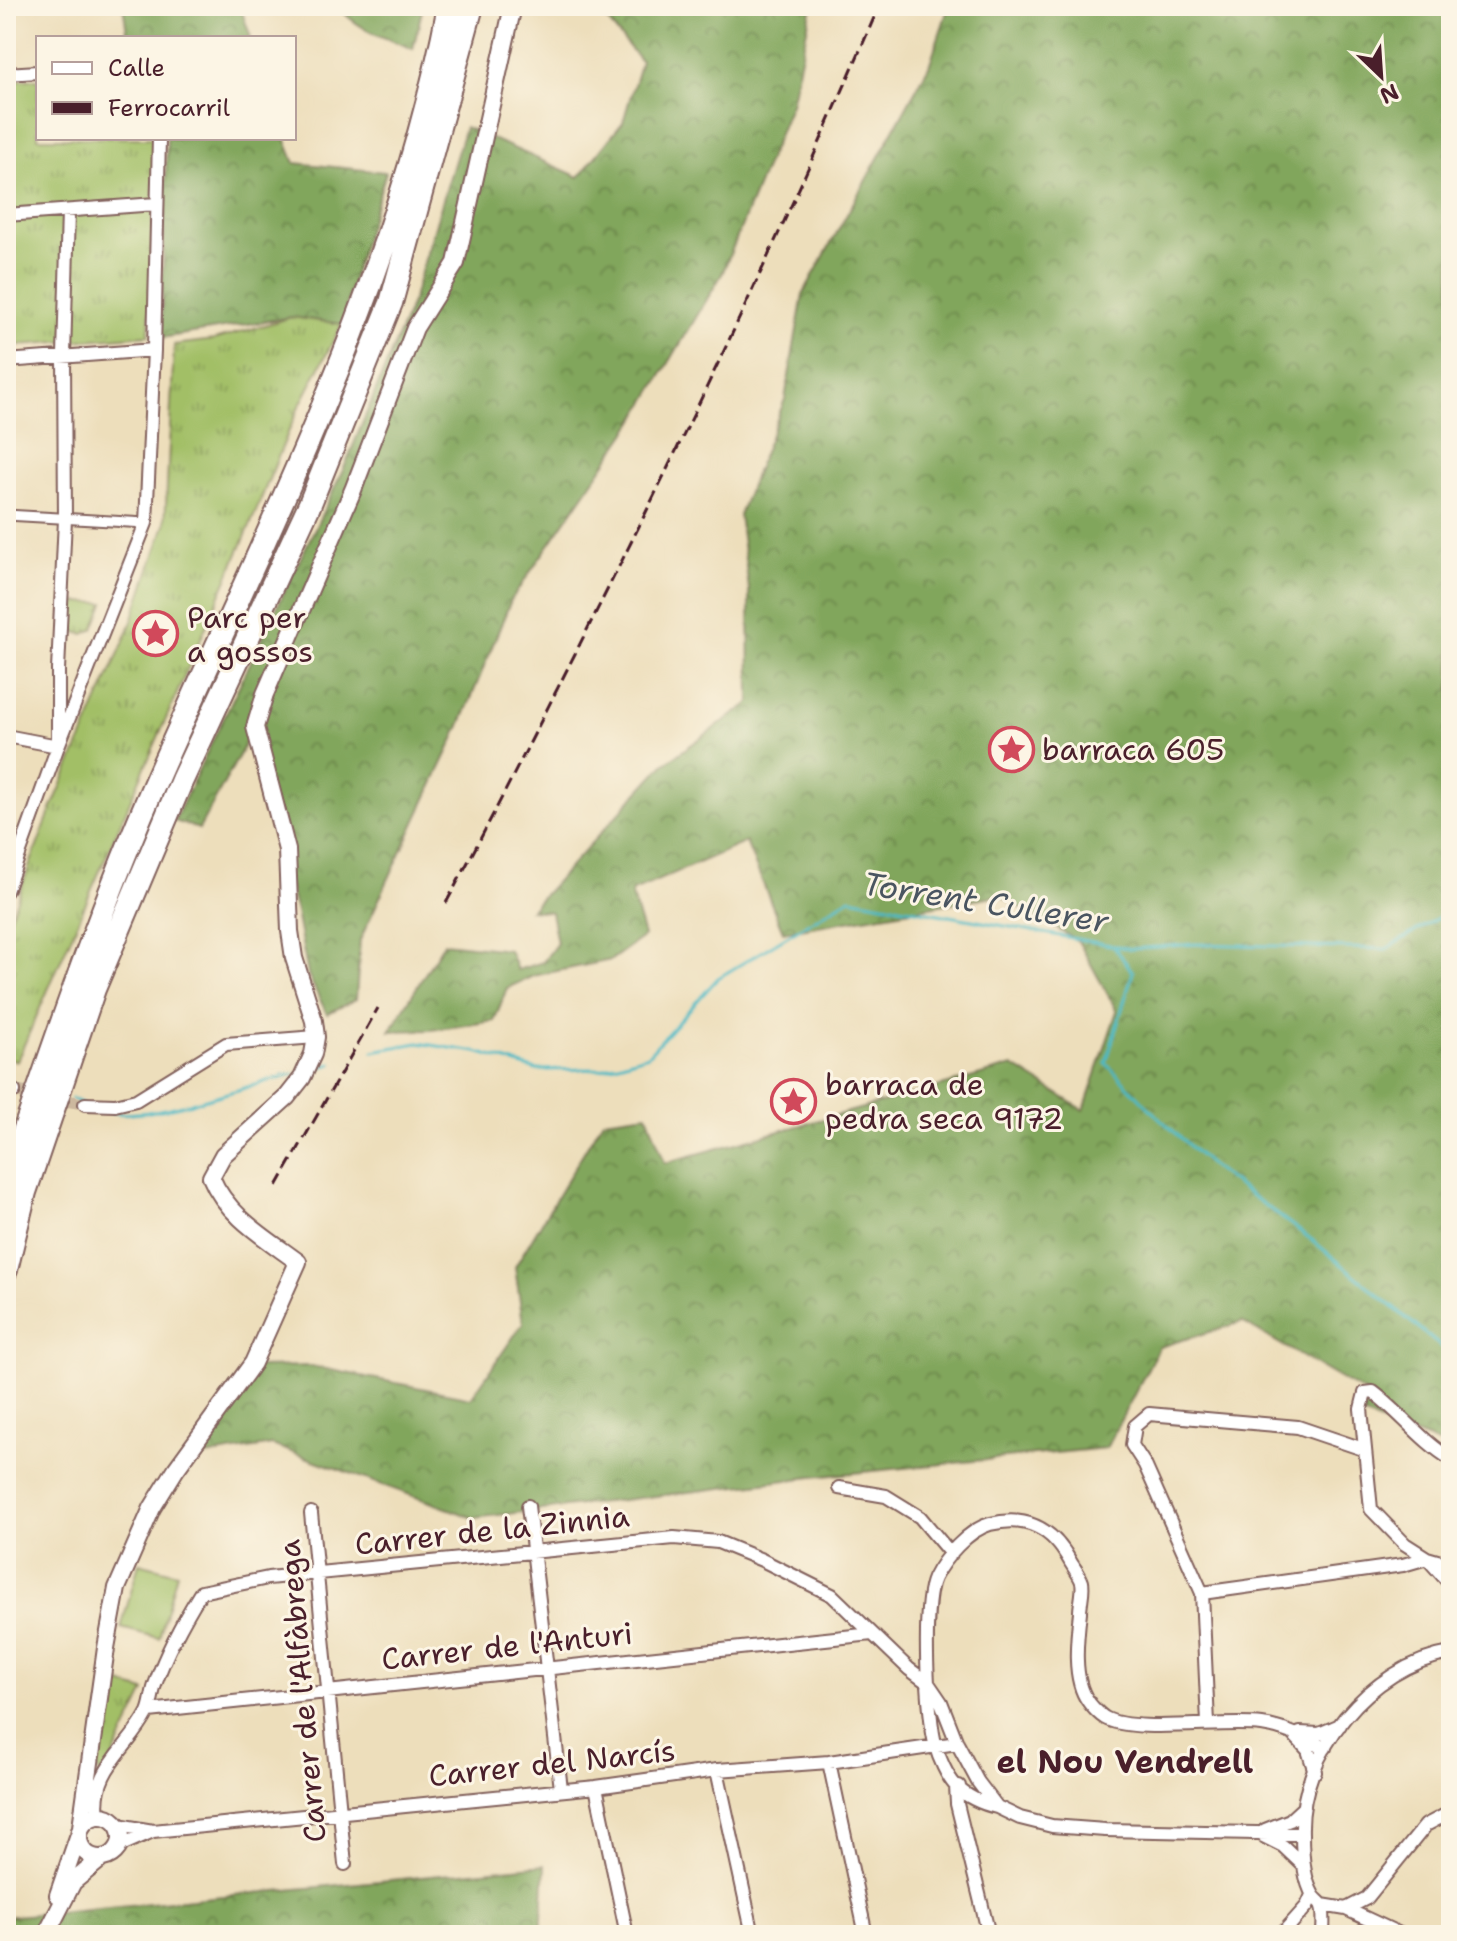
<svg xmlns="http://www.w3.org/2000/svg" width="1457" height="1941" viewBox="0 0 1457 1941" font-family="'Shantell Sans',sans-serif">
	<defs>
		<pattern id="grass-tufts" width="24" height="20" patternUnits="userSpaceOnUse" patternTransform="scale(2)"><rect width="24" height="20" fill="#a2bf66"/><path d="M3 7l-1-3M5 7V3M7 7l1-3M15 17l-1-3M17 17v-4M19 17l1-3" fill="none" stroke="#869b54"/></pattern>
		<pattern id="forest-crowns" width="20" height="18" patternUnits="userSpaceOnUse" patternTransform="scale(2)"><rect width="20" height="18" fill="#81a65b"/><path d="M2 6a3 3 0 1 1 6 0M12 15a3 3 0 1 1 6 0" fill="none" stroke="#6c874b"/></pattern>
	</defs>
	<rect width="100%" height="100%" fill="#fcf5e5"/>
	<filter id="ink" filterUnits="userSpaceOnUse"><feTurbulence type="fractalNoise" baseFrequency=".0125" numOctaves="2"/><feDisplacementMap in="SourceGraphic" scale="16" xChannelSelector="R" yChannelSelector="G"/><feConvolveMatrix kernelMatrix="1 2 1 2 8 2 1 2 1" color-interpolation-filters="sRGB"/></filter>
	<filter id="wash" filterUnits="userSpaceOnUse"><feTurbulence type="fractalNoise" baseFrequency=".006" numOctaves="4" result="noise"/><feDisplacementMap in="SourceGraphic" scale="32" xChannelSelector="R" yChannelSelector="G"/><feGaussianBlur stdDeviation="1.8" result="paint"/><feColorMatrix in="noise" values="0 0 0 0 0 0 0 0 0 0 0 0 0 0 0 0 0 1.4 0 .05"/><feComposite in="paint" operator="in"/></filter>
	<g filter="url(#wash)">
		<rect width="100%" height="100%" fill="#eddebb"/>
		<path fill="url(#grass-tufts)" stroke="#766f48" stroke-width="2" d="M 38,79 L 38,138 L 155,138 L 149,335 L 6,346 L 6,81 Z
			M 292,317 L 342,324 L 297,411 L 249,528 L 17,1061 L 6,1056 L 6,928 L 50,812 L 128,632 L 165,525 L 174,345 L 214,340 Z
			M 68,602 L 104,603 L 94,629 L 84,634 C 65,632 67,618 68,602 Z
			M 106,1680 L 145,1691 L 104,1775 L 89,1765 Z"/>
		<path fill="url(#forest-crowns)" stroke="#666243" stroke-width="2" d="M 123,6 L 240,6 L 251,38 L 128,38 Z
			M 338,6 L 423,6 L 413,49 C 387,38 356,30 338,6 Z
			M 595,6 L 812,6 L 791,104 L 722,274 L 633,423 L 511,600 L 459,728 L 360,940 L 356,999 L 327,1014 L 308,975 L 296,912 L 248,739 L 199,829 L 174,821 L 344,468 L 412,302 L 465,127 L 579,177 L 623,122 L 641,61 Z
			M 949,6 L 1451,6 L 1451,1448 L 1362,1415 L 1365,1393 L 1242,1322 L 1159,1347 L 1106,1448 L 812,1477 L 474,1518 L 272,1445 L 200,1457 L 258,1367 L 311,1366 L 471,1398 L 523,1323 L 515,1267 L 603,1120 L 647,1114 L 665,1163 L 1013,1066 L 1084,1110 L 1117,1011 L 1078,941 L 999,895 L 783,932 L 746,842 L 631,892 L 644,936 L 611,960 L 533,976 L 507,988 L 494,1021 L 431,1030 L 390,1031 L 444,943 L 509,950 L 517,970 L 543,962 L 557,943 L 551,912 L 530,910 L 664,764 L 750,703 L 749,589 L 739,515 L 785,399 L 803,294 L 929,66 Z
			M 167,138 L 285,138 L 295,163 L 386,172 L 356,266 L 342,324 L 292,317 L 161,338 Z
			M 545,1865 L 541,1935 L 6,1935 L 6,1917 Z"/>
		<path fill="#a2bf66" stroke="#766f48" stroke-width="2" d="M 139,1563 L 177,1573 L 159,1638 L 121,1628 Z"/>
		<g fill="none" stroke-linecap="round" stroke-linejoin="round">
			<path stroke="#4bb9c4" stroke-width="3" d="M 1113,946 L 1133,972 L 1106,1063 L 1153,1112 L 1210,1165 L 1312,1240 L 1451,1355
				M 373,1051 L 418,1043 L 477,1052 L 537,1070 L 602,1069 L 648,1055 L 718,978 L 850,898 L 1132,949 L 1196,944 L 1386,949 L 1451,910
				M 317,1068 L 332,1064
				M 6,1082 L 25,1087
				M 72,1099 L 81,1103
				M 104,1109 C 135,1128 254,1083 293,1074"/>
		</g>
	</g>
	<g filter="url(#ink)">
		<g fill="none" stroke-linecap="round" stroke-linejoin="round">
			<path stroke="#ccb89e" stroke-width="12" stroke-dasharray="12 6" stroke-linecap="butt" d="M 14,1091 L 85,1104"/>
			<defs>
				<path id="pedestrian" d="M 6,515 L 146,523"/>
				<path id="minor" d="M 6,74 L 38,72
					M 6,215 L 156,204
					M 6,361 L 154,350
					M 6,736 L 58,746 L 58,670 L 65,519 L 64,356 L 68,211
					M 6,891 L 58,746 L 146,523 L 154,350 L 159,138
					M 6,1089 L 14,1091
					M 85,1104 L 115,1105 L 136,1100 L 226,1044 L 316,1037
					M 1451,1459 C 1421,1441 1401,1413 1373,1392 L 1365,1393 L 1361,1409 L 1371,1509 L 1405,1544 L 1427,1558 L 1451,1585
					M 839,1488 L 886,1496 L 920,1517 L 951,1554
					M 528,1506 L 561,1789
					M 311,1513 L 345,1864
					M 1202,1593 L 1403,1565 L 1427,1558 L 1451,1565
					M 149,1711 L 872,1634
					M 1208,1723 L 1202,1593 L 1145,1465 L 1132,1445 L 1135,1426 L 1149,1414 L 1298,1427 L 1363,1449
					M 1300,1733 L 1319,1734 L 1340,1725
					M 1296,1737 L 1308,1750 L 1315,1772
					M 829,1762 L 866,1935
					M 717,1770 L 753,1935
					M 959,1786 L 956,1786 L 957,1804 L 989,1935
					M 596,1787 L 627,1935
					M 997,1807 C 982,1804 965,1796 955,1785 C 947,1776 939,1758 936,1747 C 927,1718 922,1604 934,1578 C 944,1558 968,1530 990,1524 C 1027,1515 1052,1528 1070,1561 C 1073,1567 1080,1575 1082,1582 C 1084,1590 1080,1603 1080,1612 C 1077,1638 1072,1679 1088,1701 C 1091,1706 1100,1715 1105,1718 C 1133,1734 1225,1720 1262,1725 C 1284,1728 1304,1738 1325,1748
					M 98,1816 C 91,1768 129,1750 148,1712 C 152,1703 152,1691 156,1682 C 167,1650 183,1621 201,1592 L 268,1578 L 674,1538 L 718,1542 L 762,1560 L 832,1595 L 909,1669 L 928,1683 L 941,1702 L 957,1743 L 978,1782 L 997,1807 L 1020,1818 L 1052,1826 L 1105,1830 L 1302,1834
					M 118,1825 L 153,1831
					M 1265,1830 L 1290,1820 L 1302,1809
					M 1265,1837 L 1283,1846 L 1304,1866
					M 119,1846 L 153,1831 L 596,1787 L 717,1770 L 829,1762 L 957,1743
					M 1322,1905 L 1346,1909 L 1367,1898 L 1426,1825 L 1451,1812
					M 1346,1909 L 1402,1935
					M 1281,1935 L 1307,1906 L 1312,1895
					M 1323,1935 C 1323,1926 1325,1912 1321,1904 C 1319,1901 1315,1899 1313,1895 C 1303,1878 1302,1853 1302,1834 C 1299,1752 1370,1666 1451,1653"/>
				<path id="tertiary" d="M79 1837a21 21 0 1 1 42 0a21 21 0 1 1-42 0Z
					M 81,1827 L 106,1648 L 117,1588 L 152,1508 L 176,1469 L 253,1363 L 298,1262 C 266,1238 227,1216 211,1177 L 223,1155 L 287,1097 L 302,1078 L 313,1054 L 316,1037 L 314,1021 L 294,958 L 290,931 L 287,850 L 255,727 L 265,694 L 353,490 L 415,328 L 456,263 L 513,6
					M 58,1895 L 78,1837
					M 46,1935 L 73,1882 L 102,1858"/>
				<path id="motorway" d="M 6,1184 C 54,1044 101,904 161,769 C 272,520 398,275 449,6
					M 6,1270 L 25,1192 L 94,989 L 182,780 L 309,506 L 391,303 L 472,6"/>
			</defs>
			<use href="#pedestrian" stroke="#83625d" stroke-width="13"/>
			<use href="#minor" stroke="#83625d" stroke-width="16"/>
			<use href="#tertiary" stroke="#83625d" stroke-width="20"/>
			<use href="#motorway" stroke="#83625d" stroke-width="26"/>
			<use href="#pedestrian" stroke="#fff" stroke-width="9"/>
			<use href="#minor" stroke="#fff" stroke-width="12"/>
			<use href="#tertiary" stroke="#fff" stroke-width="16"/>
			<use href="#motorway" stroke="#fff" stroke-width="22"/>
			<path stroke="#4a1f2b" stroke-width="3" stroke-dasharray="12 6" stroke-linecap="butt" d="M 446,903 C 496,811 543,717 590,624 C 693,421 790,215 879,6
				M 277,1186 L 378,1008"/>
		</g>
	</g>
	<defs>
		<symbol id="sight-ring" viewBox="-11 -11 22 22"><circle r="9.5" fill="#fcf5e5" stroke="#d1495b" stroke-width="1.5"/><path d="M0-6L1.8-2.2L6-1.7L2.9 1.2L3.7 5.4L0 3.3L-3.7 5.4L-2.9 1.2L-6-1.7L-1.8-2.2Z" fill="#d1495b"/></symbol>
	</defs>
	<g fill-rule="evenodd">
		<use href="#sight-ring" x="130" y="608" width="51" height="51"/>
		<use href="#sight-ring" x="986" y="724" width="51" height="51"/>
		<use href="#sight-ring" x="768" y="1076" width="51" height="51"/>
	</g>
	<g text-anchor="middle" dominant-baseline="central" stroke-width="6" stroke-linejoin="round" paint-order="stroke">
		<g font-size="30" fill="#4a1f2b" stroke="#fcf5e5" text-anchor="start">
			<text x="187" y="617">Parc per<tspan x="187" dy="34">a gossos</tspan></text>
			<text x="1042" y="749">barraca 605</text>
			<text x="825" y="1084">barraca de<tspan x="825" dy="34">pedra seca 9172</tspan></text>
		</g>
		<g font-size="30" fill="#4a1f2b" stroke="#fcf5e5">
			<text transform="translate(492 1530) rotate(-6)">Carrer de la Zinnia</text>
			<text transform="translate(507 1646) rotate(-6)">Carrer de l'Anturi</text>
			<text transform="translate(302 1691) rotate(-95)">Carrer de l'Alfàbrega</text>
			<text transform="translate(552 1763) rotate(-6)">Carrer del Narcís</text>
		</g>
		<g font-size="32" font-style="italic" fill="#4a5561" stroke="#fcf5e5">
			<text transform="translate(986 902) rotate(9)">Torrent Cullerer</text>
		</g>
		<g font-size="32" font-weight="bold" fill="#4a1f2b" stroke="#fcf5e5">
			<text x="1125" y="1761">el Nou Vendrell</text>
		</g>
	</g>
	<rect width="1457" height="1941" fill="none" stroke="#fcf5e5" stroke-width="32"/>
	<rect x="36" y="36" width="260" height="104" fill="#fcf5e5" stroke="#b59f9b" stroke-width="2"/>
	<rect x="52" y="62" width="40" height="12" fill="#ffffff" stroke="#b59f9b" stroke-width="2"/>
	<text x="108" y="76" font-size="24" fill="#4a1f2b">Calle</text>
	<rect x="52" y="102" width="40" height="12" fill="#4a1f2b" stroke="#b59f9b" stroke-width="2"/>
	<text x="108" y="116" font-size="24" fill="#4a1f2b">Ferrocarril</text>
	<g transform="translate(1381 76) rotate(155)" stroke="#fcf5e5" stroke-width="6" paint-order="stroke">
	<path d="M0-6L14 30L0 20L-14 30Z" fill="#4a1f2b"/>
	<text y="-12" font-size="22" font-weight="bold" text-anchor="middle" fill="#4a1f2b">N</text>
	</g>
</svg>
